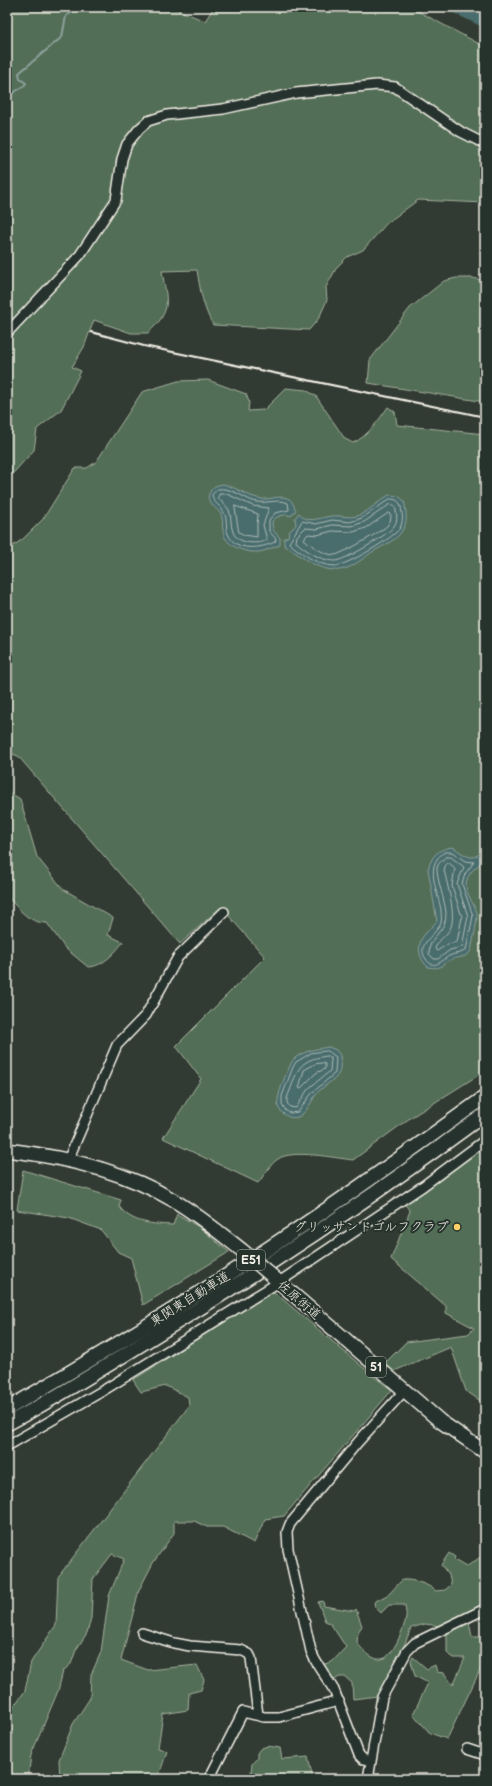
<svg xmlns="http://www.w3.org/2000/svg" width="492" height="1786" viewBox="0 0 492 1786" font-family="'Balsamiq Sans','Klee One',sans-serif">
	<rect width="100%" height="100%" fill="#323b33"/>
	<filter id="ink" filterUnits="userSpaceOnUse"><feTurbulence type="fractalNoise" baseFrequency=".025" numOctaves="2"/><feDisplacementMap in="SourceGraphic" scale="8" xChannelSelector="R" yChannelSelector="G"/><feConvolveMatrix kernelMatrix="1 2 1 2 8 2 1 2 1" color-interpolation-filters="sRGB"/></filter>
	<g filter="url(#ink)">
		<path fill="#536e56" stroke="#a4b09f" d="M 7,7 L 171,7 L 205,21 L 214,7 L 410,7 L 485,47 L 485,203 L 418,200 L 387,223 L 363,250 L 347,257 L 337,267 L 326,287 L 327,300 L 319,318 L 309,330 L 213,325 C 203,308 200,289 197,270 L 162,271 C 167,301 173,310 148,333 L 131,333 L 94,320 L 84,347 L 72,367 L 81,371 L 61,410 L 37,429 L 34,450 L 7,480 Z
			M 456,278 L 473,278 L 485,281 L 485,402 L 368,383 L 370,360 L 410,308 L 444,281 Z
			M 208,380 L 246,394 L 249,402 L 248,411 L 264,410 L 286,388 L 306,390 L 316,396 L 345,439 L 353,443 C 368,436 378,421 388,407 L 395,412 L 397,425 L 485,434 L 485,1071 L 410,1118 L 353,1160 C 335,1158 292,1149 278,1159 C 270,1164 264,1176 258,1183 L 163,1138 L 201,1079 L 176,1046 L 265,957 L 221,907 L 180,944 L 18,756 L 7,752 L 7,550 L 23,539 L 43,519 L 75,468 L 87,468 L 96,462 L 142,392 L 178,381 Z
			M 7,791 L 20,799 L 37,857 L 63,889 L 113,918 L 108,935 L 123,942 C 115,953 102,967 88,967 L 65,948 L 47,923 C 28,923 19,909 7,896 Z
			M 485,1144 L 485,1404 L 466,1391 L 451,1347 L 392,1372 L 384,1364 L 406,1342 L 468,1334 L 474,1328 L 446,1313 L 446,1306 L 391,1259 L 410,1211 L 404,1203 Z
			M 23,1170 L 121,1200 L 119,1206 C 131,1224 154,1224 173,1225 L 177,1214 L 199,1227 L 229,1252 L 143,1305 L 131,1258 L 118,1252 L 101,1230 L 69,1218 L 17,1210 Z
			M 273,1291 L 372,1375 L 392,1390 L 284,1516 L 265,1519 L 254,1543 L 223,1527 L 207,1527 L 194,1521 L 174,1521 L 174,1533 L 153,1563 L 139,1590 L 121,1660 L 148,1670 L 197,1665 L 204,1680 L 201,1690 L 189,1693 L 188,1710 L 163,1714 L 158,1748 L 167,1751 L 158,1779 L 60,1779 L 59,1760 L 73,1724 L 90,1698 L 91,1675 L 101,1652 L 109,1596 L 124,1559 L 112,1554 L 93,1579 L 91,1618 L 87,1633 L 76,1650 L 71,1664 L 63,1671 L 58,1691 L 31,1755 L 28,1779 L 7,1779 L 7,1715 L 25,1691 L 31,1662 L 56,1625 L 58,1577 L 189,1406 L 188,1397 L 166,1386 L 141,1392 L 133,1380 Z
			M 449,1553 L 455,1557 L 454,1560 L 466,1567 L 485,1554 L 485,1604 L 441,1626 L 425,1624 L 411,1628 L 402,1651 L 378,1696 L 353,1699 L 352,1683 L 345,1677 L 339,1677 L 332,1682 L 321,1665 L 332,1662 L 346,1647 L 330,1623 L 325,1621 L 318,1602 L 323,1601 L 324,1606 L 354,1611 L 356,1609 L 362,1626 L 358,1632 L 357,1643 C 363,1650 374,1663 385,1658 C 394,1653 404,1628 406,1618 C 407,1614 405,1609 405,1605 L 389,1605 L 381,1613 L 375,1607 L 374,1602 L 389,1594 L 402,1580 C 413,1579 428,1584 436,1591 L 445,1590 L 451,1585 L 449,1575 L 441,1565 Z
			M 469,1622 L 472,1637 L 484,1637 L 485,1635 L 485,1660 L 447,1739 L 430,1733 L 413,1714 L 428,1683 L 415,1676 L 411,1661 L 413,1657 L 427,1669 L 435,1665 L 437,1672 L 444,1673 L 453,1685 L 465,1658 L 454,1658 L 447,1653 L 447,1631 Z
			M 268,1746 L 280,1748 L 282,1759 L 308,1757 L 313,1779 L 261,1779 L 251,1772 L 252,1764 L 257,1758 L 257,1753 L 261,1748 Z"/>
		<path fill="#486c6d" stroke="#8da19e" d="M 223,484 C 236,487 248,497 262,499 C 269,500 279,495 287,498 C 293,500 293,506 296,510 L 291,516 C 286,513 275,516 272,522 L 273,530 L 280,538 L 280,545 C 273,547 266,551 259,552 C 247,553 230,548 224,536 C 222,530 223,523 222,517 C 220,508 203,503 210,492 C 213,486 217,485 223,484 Z
			M 389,495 C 396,495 404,497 405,505 C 406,514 408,521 403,529 C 398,540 384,545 374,551 C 361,559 349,572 333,570 C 313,568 300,555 284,545 L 284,538 L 288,537 L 289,532 L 296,525 L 295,518 L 299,513 C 307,525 321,517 332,516 C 342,515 350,519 360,515 C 370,510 379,501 389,495 Z
			M 485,845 L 485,860 C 477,866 467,873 466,884 C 466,894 474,904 477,913 C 478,917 472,949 470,952 C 466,958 459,957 453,959 C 441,963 445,970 428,967 C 419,959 416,946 424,935 C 428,930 433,926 437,921 L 428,869 C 432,855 438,849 453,847 C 466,856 475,865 485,845 Z
			M 329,1047 L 336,1050 L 340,1055 C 342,1081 335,1076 319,1091 C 312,1098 309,1110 300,1116 C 297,1118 292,1118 289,1117 C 285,1115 279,1111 278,1106 C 275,1100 289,1063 295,1058 C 306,1050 316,1049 329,1047 Z"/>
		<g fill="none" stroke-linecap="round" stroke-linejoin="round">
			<path stroke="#afbcb7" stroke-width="1" d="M 218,489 C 231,487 242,497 253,501 C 264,505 278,498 288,503 L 289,510 L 275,513 L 269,520 L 269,531 L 276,539 L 275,542 C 262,548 236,553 228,534 C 225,527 228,519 224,513 C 221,505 213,504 212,495 Z
				M 220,494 L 227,494 L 253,506 L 269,508 L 263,525 L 267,540 C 258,545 237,544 233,532 C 230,525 232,517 229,510 C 226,505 221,502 218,498 Z
				M 390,499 C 396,499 400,501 401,507 C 402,514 404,520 400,528 C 395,537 346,566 335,566 C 318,566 301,553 289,543 L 302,521 L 316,524 L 332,520 L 350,522 L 362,518 Z
				M 391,504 L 395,506 C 396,513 399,519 394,526 C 390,534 343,562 334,561 C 319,560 307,551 296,542 L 297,536 L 305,528 L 317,529 L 332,525 L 352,526 L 364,522 Z
				M 235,506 L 258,514 L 257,525 L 257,537 L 244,535 L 239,532 Z
				M 389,513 L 391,515 C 391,519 390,523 387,526 C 380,532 341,555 334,555 C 323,554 313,547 304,539 L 308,534 L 317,535 L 332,531 L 353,532 L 366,528 Z
				M 445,852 L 452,852 L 465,861 L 474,862 L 465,874 L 462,884 L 473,916 L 466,950 C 461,954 455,953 449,956 C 442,960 434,971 426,959 C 415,944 436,935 441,923 C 442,919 441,914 441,910 C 438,891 423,864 445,852 Z
				M 446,857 L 451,857 L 464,867 L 457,884 L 468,916 L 462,947 L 450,950 L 438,959 L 434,959 L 429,954 C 428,935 447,933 446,913 C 445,900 437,881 437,869 C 437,864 442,860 446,857 Z
				M 449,863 L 455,868 L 452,886 L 462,917 L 457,942 L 448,944 L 437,951 L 435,949 C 437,941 446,936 450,929 C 457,916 447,884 444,870 L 446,864 Z
				M 328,1051 L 336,1057 L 335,1073 L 312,1093 L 298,1112 L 290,1113 L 286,1111 L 282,1104 L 282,1096 L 293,1067 L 296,1062 L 311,1053 Z
				M 327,1056 L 331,1059 L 330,1071 L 308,1089 L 296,1108 L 290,1107 L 287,1103 L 287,1098 C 298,1072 295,1060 327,1056 Z
				M 323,1063 L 325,1064 L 325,1069 L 316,1073 L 301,1088 L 299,1088 L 304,1070 L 315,1064 Z"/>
			<path stroke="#8da19e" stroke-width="2" d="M 7,97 L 24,86 L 26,83 L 20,79 L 19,73 L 62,37 L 66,16 L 81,7"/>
			<path stroke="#486c6d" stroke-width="11" d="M 454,7 L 485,22"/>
			<defs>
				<path id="minor" d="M 7,333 L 80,255 L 116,200 L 122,159 L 127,144 L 139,129 L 148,121 L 167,115 L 223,109 L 296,93 L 377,85 L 395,87 L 461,132 L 485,144
					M 68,1160 L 117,1045 L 146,1015 L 178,957 L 224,912
					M 7,1446 L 104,1390 L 279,1282 L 423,1186 L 485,1140
					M 142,1633 L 174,1643 L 190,1646 L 241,1650 L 249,1654 L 251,1658 L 258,1715
					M 467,1749 L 485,1755
					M 371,1761 L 363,1759 L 359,1755 L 334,1690 L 315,1660 L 311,1651 L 288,1549 L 287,1532 L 290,1524 L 358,1442 L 404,1391
					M 209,1779 L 243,1712 L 264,1717 L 279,1717 L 339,1701
					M 368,1779 L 382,1697 L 407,1651 L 415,1643 L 485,1609"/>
				<path id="highway" d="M 7,1150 C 64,1157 123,1170 173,1200 C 199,1215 221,1234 244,1252
					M 272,1276 L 440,1421 L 485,1452
					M 7,1409 C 102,1354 196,1297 287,1236 C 354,1192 419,1144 485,1097
					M 7,1424 C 56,1398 103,1368 150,1339 C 265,1269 377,1194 485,1114"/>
			</defs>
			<use href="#minor" stroke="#f4f1e8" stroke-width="12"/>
			<use href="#highway" stroke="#f4f1e8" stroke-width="16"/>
			<use href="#minor" stroke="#26332d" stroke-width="9"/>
			<use href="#highway" stroke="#26332d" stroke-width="13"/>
			<path stroke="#f4f1e8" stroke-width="2" d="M 91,332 L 144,346 L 485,417"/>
			<defs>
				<path id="highway-bridge" d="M 244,1252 L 272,1276"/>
			</defs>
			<use href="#highway-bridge" stroke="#f4f1e8" stroke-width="16" stroke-linecap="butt"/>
			<use href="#highway-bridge" stroke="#26332d" stroke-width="13"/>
		</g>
	</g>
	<circle fill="#ffd166" stroke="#26332d" stroke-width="1.5" cx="457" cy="1227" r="4"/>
	<g text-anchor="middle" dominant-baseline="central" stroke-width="4" stroke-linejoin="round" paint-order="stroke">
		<g fill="#26332d" stroke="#b6b8b0" stroke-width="1">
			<rect x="237" y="1250" width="28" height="20" rx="3"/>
			<rect x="366" y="1357" width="20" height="20" rx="3"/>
		</g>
		<g font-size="12" font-weight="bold" fill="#f4f1e8">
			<text x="251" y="1260">E51</text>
			<text x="376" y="1367">51</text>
		</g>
		<g font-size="13" fill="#f4f1e8" stroke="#26332d" text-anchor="end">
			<text x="449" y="1227">グリッサンドゴルフクラブ</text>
		</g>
		<g font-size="13" fill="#f4f1e8" stroke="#26332d">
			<text transform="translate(190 1299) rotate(-32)">東関東自動車道</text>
			<text transform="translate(299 1300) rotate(41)">佐原街道</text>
		</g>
	</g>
	<rect width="492" height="1786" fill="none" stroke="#26332d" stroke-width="24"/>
	<rect x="12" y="12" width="468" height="1762" fill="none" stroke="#f4f1e8" stroke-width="1.5" filter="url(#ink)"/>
</svg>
